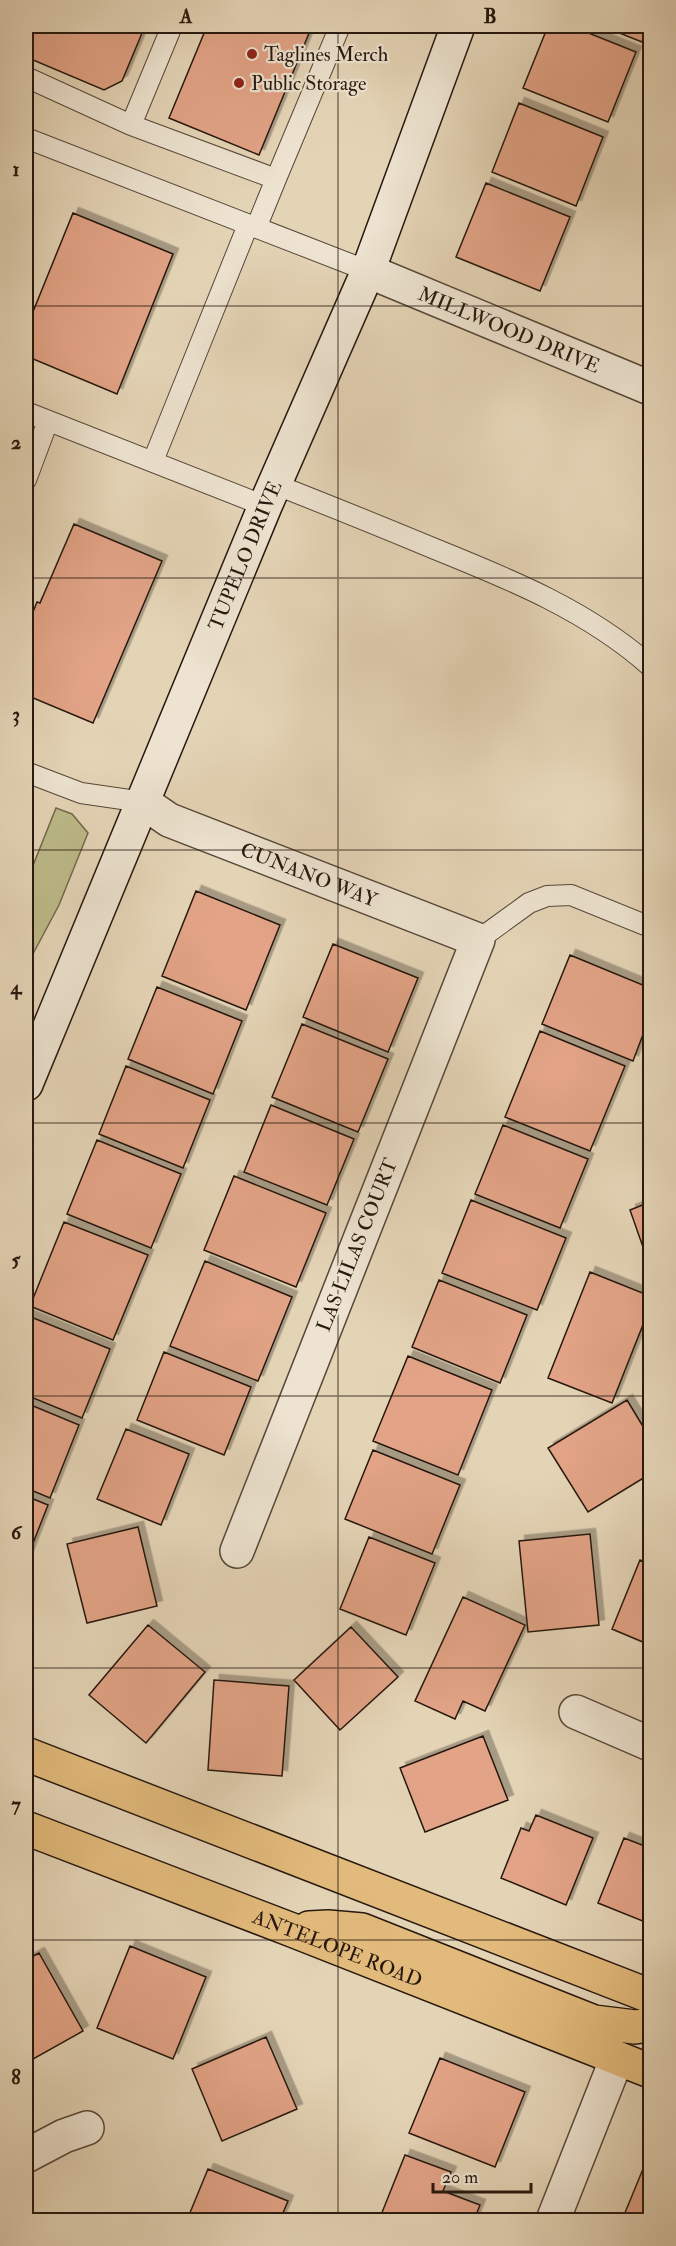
<svg xmlns="http://www.w3.org/2000/svg" width="676" height="2246" viewBox="0 0 676 2246" font-family="'IM FELL Double Pica',serif">
	<defs>
		<filter id="shadow"><feDropShadow dx="5.5" dy="-5.5" stdDeviation="0" flood-color="#0004"/></filter>
	</defs>
	<rect width="100%" height="100%" fill="#e4d4b6"/>
	<filter id="stains"><feTurbulence type="fractalNoise" baseFrequency=".00333" numOctaves="4"/><feColorMatrix values="0 0 0 0 .2 0 0 0 0 .09 0 0 0 0 .02 0 0 0 .5 -.17"/></filter>
	<radialGradient id="worn" r=".72"><stop offset=".6" stop-color="#630" stop-opacity="0"/><stop offset="1" stop-color="#630" stop-opacity=".3"/></radialGradient>
	<path fill="#bcba88" stroke="#72694b" stroke-width="1.5" d="M 56,808 L 72,814 L 88,833 L 59,905 L 26,967 L 26,883 Z"/>
	<path fill="#e2a386" stroke="#27180e" stroke-width="1.5" filter="url(#shadow)" d="M 26,26 L 145,26 L 122,81 L 104,90 L 26,57 Z
		M 207,26 L 312,26 L 259,155 L 169,118 Z
		M 548,26 L 571,26 L 636,52 L 608,122 L 523,88 Z
		M 602,26 L 648,26 L 642,42 Z
		M 519,103 L 603,137 L 576,206 L 492,172 Z
		M 486,183 L 570,217 L 540,291 L 456,257 Z
		M 73,213 L 173,254 L 117,394 L 26,356 L 26,329 Z
		M 74,524 L 162,561 L 93,723 L 26,695 L 26,629 L 37,602 L 40,603 Z
		M 196,891 L 280,925 L 246,1010 L 162,976 Z
		M 333,944 L 418,978 L 388,1052 L 303,1017 Z
		M 570,955 L 650,988 L 650,1016 L 633,1061 L 542,1024 Z
		M 157,987 L 242,1021 L 213,1094 L 128,1059 Z
		M 302,1024 L 388,1059 L 358,1132 L 272,1097 Z
		M 540,1031 L 625,1066 L 590,1151 L 505,1117 Z
		M 126,1066 L 210,1100 L 183,1168 L 99,1134 Z
		M 271,1105 L 354,1139 L 327,1205 L 244,1172 Z
		M 503,1125 L 588,1159 L 560,1228 L 475,1194 Z
		M 97,1140 L 181,1174 L 151,1248 L 67,1214 Z
		M 234,1176 L 326,1213 L 296,1287 L 204,1250 Z
		M 471,1200 L 566,1238 L 537,1310 L 442,1273 Z
		M 650,1202 L 650,1267 L 630,1210 Z
		M 64,1222 L 148,1255 L 113,1340 L 30,1306 Z
		M 205,1261 L 292,1297 L 258,1381 L 170,1346 Z
		M 590,1272 L 650,1296 L 650,1307 L 612,1403 L 548,1378 Z
		M 439,1280 L 527,1315 L 500,1383 L 412,1347 Z
		M 26,1315 L 110,1349 L 82,1418 L 26,1395 Z
		M 164,1352 L 251,1387 L 224,1455 L 137,1420 Z
		M 408,1356 L 492,1390 L 458,1475 L 373,1441 Z
		M 627,1400 L 650,1438 L 650,1474 L 588,1512 L 548,1448 Z
		M 26,1403 L 79,1425 L 50,1498 L 26,1488 Z
		M 126,1429 L 189,1454 L 161,1525 L 97,1499 Z
		M 373,1450 L 460,1485 L 432,1554 L 345,1519 Z
		M 26,1496 L 48,1505 L 26,1561 Z
		M 138,1527 L 157,1606 L 87,1623 L 67,1544 Z
		M 590,1534 L 599,1625 L 528,1632 L 519,1541 Z
		M 369,1537 L 435,1563 L 406,1635 L 340,1609 Z
		M 640,1560 L 650,1564 L 650,1645 L 612,1629 Z
		M 463,1597 L 525,1625 L 485,1711 L 463,1701 L 455,1719 L 415,1701 Z
		M 148,1625 L 205,1672 L 146,1743 L 89,1695 Z
		M 351,1627 L 398,1677 L 340,1730 L 294,1680 Z
		M 214,1680 L 289,1686 L 282,1776 L 208,1770 Z
		M 483,1736 L 508,1800 L 425,1832 L 400,1768 Z
		M 536,1815 L 593,1838 L 566,1905 L 501,1878 L 521,1828 L 529,1831 Z
		M 624,1838 L 650,1848 L 650,1924 L 598,1903 Z
		M 130,1946 L 206,1977 L 173,2059 L 97,2028 Z
		M 39,1953 L 83,2031 L 26,2063 L 26,1960 Z
		M 266,2037 L 297,2109 L 222,2141 L 192,2069 Z
		M 440,2058 L 525,2092 L 495,2167 L 409,2133 Z
		M 405,2155 L 451,2172 L 443,2191 L 480,2205 L 474,2220 L 395,2220 L 381,2215 Z
		M 208,2169 L 288,2201 L 280,2220 L 187,2220 Z
		M 643,2169 L 650,2172 L 650,2220 L 622,2220 Z"/>
	<g fill="none" stroke-linecap="round" stroke-linejoin="round">
		<defs>
			<path id="lane" d="M 26,77 L 131,125 L 172,26
				M 131,125 L 276,179 L 340,26
				M 26,138 L 368,271
				M 256,228 L 276,179
				M 26,412 L 265,506
				M 153,461 L 248,225
				M 26,480 L 48,421
				M 274,484 C 328,505 382,527 435,549 C 512,580 588,611 650,666
				M 26,772 L 81,793 L 143,802
				M 478,940 L 529,903 L 547,896 L 571,895 L 650,927"/>
			<g id="street">
				<path id="s1" d="M 368,271 L 650,388"/>
				<path id="s2" d="M 143,802 L 169,820 L 478,940 L 237,1551"/>
				<path d="M 576,1712 L 650,1744"/>
				<path d="M 26,2156 L 64,2136 L 87,2128"/>
				<path d="M 553,2220 L 617,2058"/>
			</g>
			<g id="secondary">
				<path id="s3" d="M 26,1084 L 265,506 L 368,271 L 458,26"/>
			</g>
			<g id="primary">
				<path d="M 26,1754 L 650,1996"/>
				<path id="s4" d="M 26,1828 L 292,1930 L 650,2071"/>
				<path d="M 309,1928 L 328,1927 L 362,1930 L 594,2022 L 635,2027 L 650,2025"/>
			</g>
		</defs>
		<use href="#lane" stroke="#564738" stroke-width="22"/>
		<use href="#street" stroke="#564738" stroke-width="36"/>
		<use href="#secondary" stroke="#27180e" stroke-width="36"/>
		<use href="#primary" stroke="#27180e" stroke-width="36"/>
		<use href="#lane" stroke="#ede3d0" stroke-width="20"/>
		<use href="#street" stroke="#ede3d0" stroke-width="33"/>
		<use href="#secondary" stroke="#ede3d0" stroke-width="33"/>
		<use href="#primary" stroke="#e2ba7b" stroke-width="33"/>
	</g>
	<path fill="none" stroke="#27180e" stroke-width="1.5" stroke-opacity="0.55" d="M 338,26 L 338,2220M 26,306 L 650,306M 26,578 L 650,578M 26,850 L 650,850M 26,1123 L 650,1123M 26,1396 L 650,1396M 26,1668 L 650,1668M 26,1940 L 650,1940"/>
	<g fill="#8f2418" stroke="#ede3d0" stroke-width="2">
		<circle cx="252" cy="54" r="6"/>
		<circle cx="239" cy="83" r="6"/>
	</g>
	<g text-anchor="middle" dominant-baseline="central" stroke-width="4.5" stroke-linejoin="round" paint-order="stroke">
		<g font-size="20" fill="#27180e" stroke="#ede3d0" text-anchor="start">
			<text x="264" y="54">Taglines Merch</text>
			<text x="251" y="83">Public Storage</text>
		</g>
		<g font-size="20" fill="#27180e" stroke="#ede3d0">
			<text stroke="none"><textPath href="#s1" startOffset="153">MILLWOOD DRIVE</textPath></text>
			<text stroke="none"><textPath href="#s3" startOffset="572">TUPELO DRIVE</textPath></text>
			<text stroke="none"><textPath href="#s2" startOffset="182">CUNANO WAY</textPath></text>
			<text transform="translate(357 1245) rotate(-68)">LAS LILAS COURT</text>
			<text stroke="none"><textPath href="#s4" startOffset="334">ANTELOPE ROAD</textPath></text>
		</g>
	</g>
	<rect width="676" height="2246" fill="none" stroke="#e4d4b6" stroke-width="66"/>
	<path d="M433 2183v9h98v-9" fill="none" stroke="#27180e" stroke-width="3"/>
	<text x="442" y="2183" font-size="18" fill="#27180e" stroke="#ede3d0" stroke-width="4.5" paint-order="stroke">20 m</text>
	<rect x="33" y="33" width="610" height="2180" fill="none" stroke="#27180e" stroke-width="2"/>
	<g font-size="20" text-anchor="middle" font-weight="bold" fill="#27180e">
		<text x="186" y="23">A</text>
		<text x="490" y="23">B</text>
		<text x="16" y="176">1</text>
		<text x="16" y="449">2</text>
		<text x="16" y="721">3</text>
		<text x="16" y="994">4</text>
		<text x="16" y="1266">5</text>
		<text x="16" y="1539">6</text>
		<text x="16" y="1811">7</text>
		<text x="16" y="2084">8</text>
	</g>
	<rect width="100%" height="100%" filter="url(#stains)"/>
	<rect width="100%" height="100%" fill="url(#worn)"/>
</svg>
